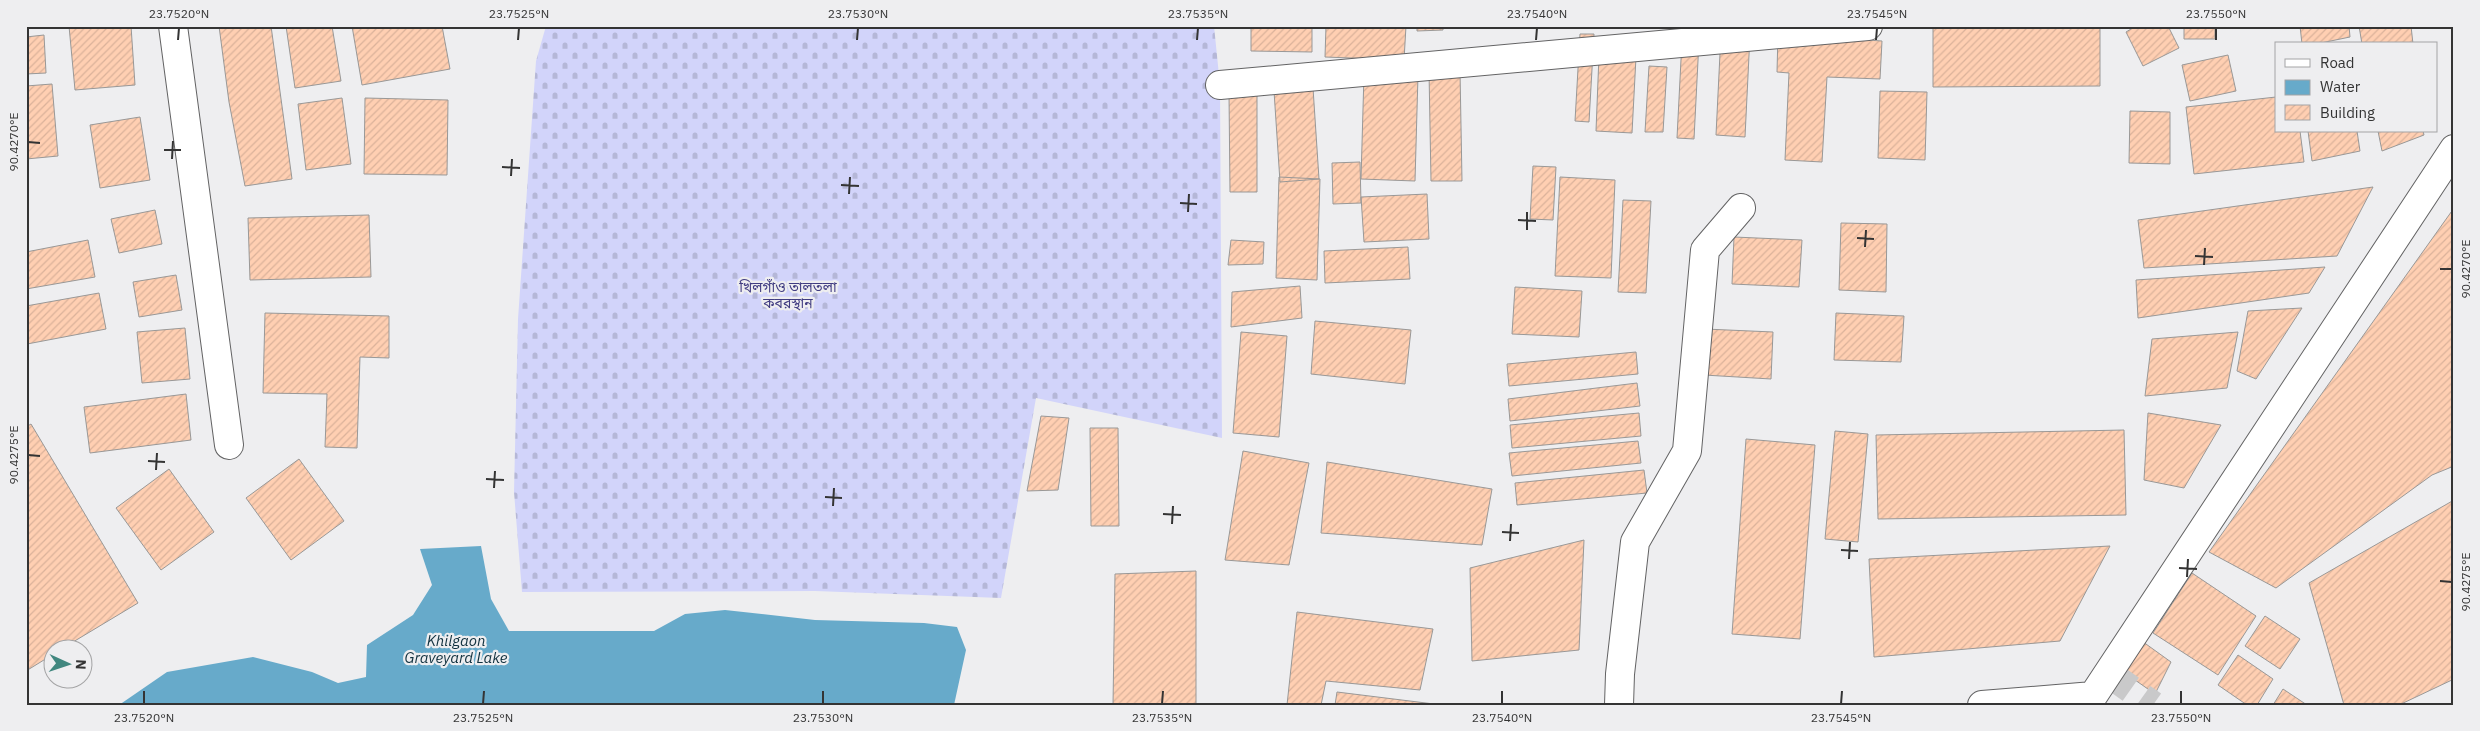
<svg xmlns="http://www.w3.org/2000/svg" width="2480" height="731" viewBox="0 0 2480 731" font-family="'IBM Plex Sans','Noto Sans Bengali',sans-serif">
	<defs>
		<pattern id="cemetery-stones" width="16" height="16" patternUnits="userSpaceOnUse" patternTransform="scale(1.25)"><rect width="16" height="16" fill="#d2d4fa"/><path d="M2 7V4a2 2 0 0 1 4 0v3zM10 15v-3a2 2 0 0 1 4 0v3z" fill="#b5b7d7"/></pattern>
		<pattern id="building-hatch" width="6" height="6" patternUnits="userSpaceOnUse" patternTransform="scale(1.25)"><rect width="6" height="6" fill="#ffcfb2"/><path d="M-1 1l2-2M0 6l6-6M5 7l2-2" fill="none" stroke="#dbb29a"/></pattern>
	</defs>
	<rect width="100%" height="100%" fill="#eeeef0"/>
	<path fill="url(#cemetery-stones)" d="M 546,26 L 1214,26 L 1220,85 L 1222,438 L 1036,398 L 1001,598 L 815,591 L 522,592 L 514,492 L 518,319 L 536,61 Z"/>
	<path fill="#67aaca" d="M 481,546 L 491,599 L 509,631 L 654,631 L 685,614 L 725,610 L 815,620 L 924,623 L 957,627 L 966,650 L 954,705 L 119,705 L 167,672 L 253,657 L 312,672 L 338,683 L 366,677 L 367,645 L 413,615 L 432,585 L 420,549 Z"/>
	<path fill="url(#building-hatch)" stroke="#999897" d="M 69,26 L 131,26 L 135,85 L 75,90 Z
		M 219,26 L 271,26 L 292,179 L 245,186 L 229,102 Z
		M 286,26 L 332,26 L 341,81 L 295,88 Z
		M 352,26 L 442,26 L 450,69 L 362,85 Z
		M 1251,26 L 1312,26 L 1312,52 L 1251,51 Z
		M 1326,26 L 1406,26 L 1404,60 L 1325,57 Z
		M 1417,26 L 1443,26 L 1443,30 L 1417,31 Z
		M 1933,26 L 2100,26 L 2100,86 L 1933,87 Z
		M 2136,26 L 2168,26 L 2179,48 L 2143,66 L 2126,32 Z
		M 2184,26 L 2215,26 L 2215,39 L 2184,39 Z
		M 2300,26 L 2349,26 L 2350,37 L 2316,44 L 2302,44 Z
		M 2359,26 L 2411,26 L 2413,44 L 2362,44 Z
		M 1721,33 L 1750,35 L 1745,137 L 1716,135 Z
		M 1580,34 L 1594,34 L 1589,122 L 1575,121 Z
		M 1778,34 L 1882,41 L 1880,79 L 1827,77 L 1822,162 L 1785,160 L 1789,73 L 1777,72 Z
		M 44,35 L 46,73 L 26,74 L 26,37 Z
		M 1682,40 L 1699,41 L 1694,139 L 1677,138 Z
		M 1599,55 L 1636,57 L 1632,133 L 1596,131 Z
		M 2228,55 L 2236,91 L 2190,101 L 2182,65 Z
		M 1649,66 L 1667,67 L 1663,132 L 1645,132 Z
		M 1429,71 L 1460,71 L 1462,181 L 1431,181 Z
		M 1364,74 L 1418,75 L 1415,181 L 1361,179 Z
		M 52,84 L 58,156 L 26,159 L 26,86 Z
		M 1313,88 L 1319,179 L 1280,182 L 1274,91 Z
		M 1880,91 L 1927,92 L 1925,160 L 1878,158 Z
		M 1229,94 L 1257,94 L 1257,192 L 1230,192 Z
		M 2276,97 L 2276,131 L 2300,131 L 2304,162 L 2194,174 L 2186,107 Z
		M 342,98 L 351,164 L 306,170 L 298,104 Z
		M 365,98 L 448,100 L 447,175 L 364,174 Z
		M 2130,111 L 2170,112 L 2170,164 L 2129,163 Z
		M 140,117 L 150,180 L 100,188 L 90,125 Z
		M 2308,131 L 2357,131 L 2360,151 L 2312,161 Z
		M 2378,131 L 2423,131 L 2424,135 L 2382,151 Z
		M 1360,162 L 1361,203 L 1333,204 L 1332,163 Z
		M 1533,166 L 1556,167 L 1553,220 L 1530,219 Z
		M 1279,177 L 1320,179 L 1317,280 L 1276,278 Z
		M 1560,177 L 1615,180 L 1611,278 L 1555,276 Z
		M 2373,187 L 2337,256 L 2144,268 L 2138,220 Z
		M 1427,194 L 1429,239 L 1364,242 L 1361,197 Z
		M 1623,200 L 1651,201 L 1646,293 L 1618,292 Z
		M 2454,208 L 2454,466 L 2432,475 L 2276,588 L 2209,552 Z
		M 155,210 L 162,244 L 119,253 L 111,219 Z
		M 369,215 L 371,277 L 250,280 L 248,218 Z
		M 1841,223 L 1887,224 L 1886,292 L 1839,290 Z
		M 1734,237 L 1802,240 L 1799,287 L 1732,284 Z
		M 88,240 L 95,277 L 26,289 L 26,252 Z
		M 1231,240 L 1264,242 L 1263,264 L 1228,265 Z
		M 1408,247 L 1410,279 L 1325,283 L 1324,251 Z
		M 2325,267 L 2309,293 L 2138,318 L 2136,280 Z
		M 176,275 L 182,310 L 139,317 L 133,282 Z
		M 1300,286 L 1302,318 L 1231,327 L 1232,292 Z
		M 1515,287 L 1582,291 L 1579,337 L 1512,334 Z
		M 99,293 L 106,329 L 27,344 L 26,306 Z
		M 2302,308 L 2256,379 L 2237,371 L 2248,311 Z
		M 265,313 L 389,316 L 389,358 L 360,357 L 357,448 L 325,447 L 327,394 L 263,393 Z
		M 1836,313 L 1904,316 L 1901,362 L 1834,360 Z
		M 1315,321 L 1411,330 L 1405,384 L 1311,374 Z
		M 185,328 L 190,379 L 142,383 L 137,332 Z
		M 1705,329 L 1773,332 L 1771,379 L 1704,375 Z
		M 1241,332 L 1287,336 L 1279,437 L 1233,433 Z
		M 2238,332 L 2227,388 L 2145,396 L 2152,339 Z
		M 1636,352 L 1638,374 L 1509,386 L 1507,364 Z
		M 1637,383 L 1640,406 L 1510,421 L 1508,399 Z
		M 186,394 L 191,440 L 90,453 L 84,407 Z
		M 1639,413 L 1641,436 L 1512,448 L 1510,425 Z
		M 2148,413 L 2221,425 L 2184,488 L 2144,480 Z
		M 1041,416 L 1069,418 L 1058,490 L 1027,491 Z
		M 31,424 L 138,603 L 63,648 L 52,648 L 52,655 L 26,671 L 26,427 Z
		M 1090,428 L 1118,428 L 1119,526 L 1091,526 Z
		M 2124,430 L 2126,515 L 1878,519 L 1876,435 Z
		M 1835,431 L 1868,434 L 1858,542 L 1825,539 Z
		M 1746,439 L 1815,445 L 1800,639 L 1732,634 Z
		M 1638,441 L 1641,463 L 1512,476 L 1509,453 Z
		M 1243,451 L 1309,463 L 1289,565 L 1225,560 Z
		M 299,459 L 344,521 L 291,560 L 246,498 Z
		M 1327,462 L 1492,489 L 1482,545 L 1321,533 Z
		M 169,469 L 214,532 L 161,570 L 116,508 Z
		M 1644,470 L 1647,493 L 1517,505 L 1515,483 Z
		M 2454,500 L 2454,679 L 2399,705 L 2344,705 L 2309,583 Z
		M 1584,540 L 1579,650 L 1472,661 L 1470,568 Z
		M 2110,546 L 2060,641 L 1874,657 L 1869,559 Z
		M 1196,571 L 1196,705 L 1113,705 L 1115,574 Z
		M 2192,573 L 2256,616 L 2218,675 L 2153,633 Z
		M 1297,612 L 1433,629 L 1420,690 L 1326,681 L 1321,705 L 1287,705 Z
		M 2265,616 L 2300,639 L 2280,669 L 2245,646 Z
		M 2139,639 L 2171,662 L 2155,694 L 2118,668 Z
		M 2238,655 L 2273,679 L 2257,705 L 2247,705 L 2218,685 Z
		M 2283,689 L 2307,705 L 2273,705 Z
		M 1337,692 L 1434,704 L 1434,705 L 1335,705 Z"/>
	<g fill="none" stroke-linecap="round" stroke-linejoin="round">
		<path stroke="#c9c9ca" stroke-width="28" stroke-dasharray="28 14" stroke-linecap="butt" d="M 2108,673 L 2153,705"/>
		<defs>
			<path id="minor" d="M 173,26 L 229,445
				M 1220,85 L 1868,26
				M 1619,705 L 1620,674 L 1635,542 L 1687,451 L 1705,250 L 1741,208
				M 1982,705 L 2093,696
				M 2087,705 L 2454,149"/>
		</defs>
		<use href="#minor" stroke="#636364" stroke-width="30"/>
		<use href="#minor" stroke="#fff" stroke-width="28"/>
	</g>
	<path fill="none" stroke="#343434" stroke-width="2" d="M 178,40 L 179,28M 518,40 L 519,28M 857,40 L 858,28M 1197,40 L 1198,28M 1536,40 L 1537,28M 1876,40 L 1877,28M 2216,40 L 2216,28M 28,142 L 40,143M 164,150 L 181,150M 172,159 L 173,141M 502,167 L 520,168M 511,176 L 512,159M 841,185 L 859,186M 849,194 L 850,177M 1180,203 L 1197,204M 1188,212 L 1189,194M 1518,220 L 1536,221M 1527,230 L 1527,212M 1857,238 L 1874,239M 1865,247 L 1866,230M 2195,256 L 2213,257M 2204,265 L 2205,248M 2440,269 L 2452,269M 28,455 L 40,456M 148,461 L 165,462M 156,470 L 157,453M 486,479 L 504,480M 494,488 L 495,471M 825,497 L 842,498M 833,506 L 834,488M 1163,514 L 1181,515M 1172,524 L 1173,506M 1502,532 L 1519,533M 1510,541 L 1511,524M 1841,550 L 1858,551M 1849,559 L 1850,542M 2179,568 L 2197,569M 2187,577 L 2188,559M 2440,581 L 2452,582M 144,704 L 144,691M 483,704 L 484,691M 823,704 L 823,691M 1162,704 L 1163,691M 1502,704 L 1502,691M 1841,704 L 1842,691M 2181,704 L 2181,691"/>
	<g text-anchor="middle" dominant-baseline="central" stroke-width="4.5" stroke-linejoin="round" paint-order="stroke">
		<g font-size="14" fill="#403c81" stroke="#eeeef0">
			<text x="788" y="287">খিলগাঁও তালতলা<tspan x="788" dy="16">কবরস্থান</tspan></text>
		</g>
		<g font-size="15" font-style="italic" fill="#11313f" stroke="#eeeef0">
			<text x="456" y="640">Khilgaon<tspan x="456" dy="17">Graveyard Lake</tspan></text>
		</g>
	</g>
	<rect width="2480" height="731" fill="none" stroke="#eeeef0" stroke-width="55"/>
	<rect x="2275" y="42" width="162" height="90" fill="#eeeef0" stroke="#a4a4a5"/>
	<rect x="2285" y="59" width="25" height="8" fill="#ffffff" stroke="#a4a4a5"/>
	<text x="2320" y="68" font-size="15" fill="#343434">Road</text>
	<rect x="2285" y="80" width="25" height="15" fill="#67aaca" stroke="#a4a4a5"/>
	<text x="2320" y="92" font-size="15" fill="#343434">Water</text>
	<rect x="2285" y="105" width="25" height="15" fill="url(#building-hatch)" stroke="#a4a4a5"/>
	<text x="2320" y="118" font-size="15" fill="#343434">Building</text>
	<g transform="translate(68 664) rotate(93)"><circle r="24" fill="#eeeef0" stroke="#a4a4a5"/>
	<path d="M0-4L9 19L0 12L-9 19Z" fill="#41877f"/>
	<text y="-8" font-size="14" font-weight="bold" text-anchor="middle" fill="#343434">N</text>
	</g>
	<rect x="28" y="28" width="2424" height="676" fill="none" stroke="#343434" stroke-width="2"/>
	<g font-size="12" text-anchor="middle" fill="#343434">
		<text x="179" y="18">23.7520°N</text>
		<text x="519" y="18">23.7525°N</text>
		<text x="858" y="18">23.7530°N</text>
		<text x="1198" y="18">23.7535°N</text>
		<text x="1537" y="18">23.7540°N</text>
		<text x="1877" y="18">23.7545°N</text>
		<text x="2216" y="18">23.7550°N</text>
		<text transform="translate(14 142) rotate(-90)" y="4">90.4270°E</text>
		<text transform="translate(2466 269) rotate(-90)" y="4">90.4270°E</text>
		<text transform="translate(14 455) rotate(-90)" y="4">90.4275°E</text>
		<text transform="translate(2466 582) rotate(-90)" y="4">90.4275°E</text>
		<text x="144" y="722">23.7520°N</text>
		<text x="483" y="722">23.7525°N</text>
		<text x="823" y="722">23.7530°N</text>
		<text x="1162" y="722">23.7535°N</text>
		<text x="1502" y="722">23.7540°N</text>
		<text x="1841" y="722">23.7545°N</text>
		<text x="2181" y="722">23.7550°N</text>
	</g>
</svg>
